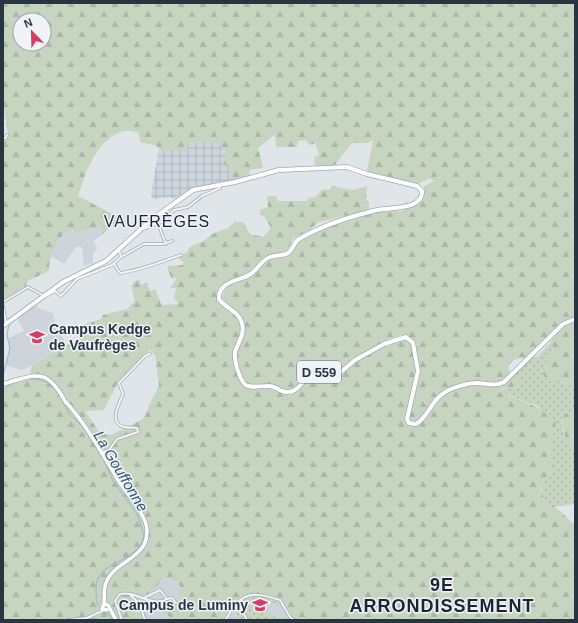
<svg xmlns="http://www.w3.org/2000/svg" width="578" height="623" viewBox="0 0 578 623" font-family="Helvetica,sans-serif">
	<defs>
		<pattern id="industrial-grid" width="8" height="8" patternUnits="userSpaceOnUse"><rect width="8" height="8" fill="#ced4dc"/><path d="M0 4h8M4 0v8" fill="none" stroke="#b1b7be"/></pattern>
		<pattern id="grass-dots" width="8" height="8" patternUnits="userSpaceOnUse"><rect width="8" height="8" fill="#c7d4c0"/><path d="M2 2h.1M6 6h.1" fill="none" stroke="#abb7a6" stroke-width="1.8" stroke-linecap="round"/></pattern>
		<pattern id="forest-firs" width="22" height="20" patternUnits="userSpaceOnUse"><rect width="22" height="20" fill="#c7d4c0"/><path d="M5 1l3.5 6h-7zM16 11l3.5 6h-7z" fill="#abb7a6"/></pattern>
	</defs>
	<rect width="100%" height="100%" fill="#e0e5ea"/>
	<path fill="#ced4dc" d="M 101,227 L 103,234 L 93,242 L 98,248 L 93,253 L 93,264 L 84,266 L 82,247 L 76,247 L 64,264 L 51,256 L 56,245 L 67,231 L 73,229 L 76,233 Z
		M 36,304 L 38,308 L 53,313 L 55,322 L 66,345 L 25,369 L 21,370 L 6,365 L 9,350 L 8,338 L 24,331 L 17,318 Z
		M 163,576 L 177,582 L 182,589 L 181,599 L 164,603 L 158,611 L 176,620 L 147,620 L 141,602 L 137,598 L 144,597 Z
		M 260,593 L 282,599 L 293,618 L 300,620 L 223,620 L 238,600 L 252,594 Z"/>
	<path fill="url(#industrial-grid)" d="M 208,141 L 221,145 L 227,153 L 228,167 L 233,180 L 251,176 L 234,181 L 197,187 L 174,199 L 170,197 L 153,199 L 151,195 L 159,148 L 188,150 L 188,143 Z"/>
	<path fill="url(#grass-dots)" d="M 551,337 C 555,349 551,360 542,368 L 544,377 L 575,386 L 575,412 L 563,414 L 562,422 L 563,432 L 575,454 L 575,504 L 554,507 C 536,494 538,483 555,470 C 549,451 546,449 555,430 L 538,406 L 499,392 L 509,387 L 515,388 L 517,378 L 510,378 L 529,359 L 538,356 L 551,342 Z
		M 258,595 L 281,602 L 283,608 L 278,604 L 263,604 L 264,608 L 271,615 L 283,619 L 288,616 L 291,620 L 239,620 L 234,608 C 240,600 248,597 258,595 Z"/>
	<path fill="url(#forest-firs)" fill-rule="evenodd" d="M 3,3 L 575,3 L 575,318 L 563,322 L 527,358 C 517,358 514,359 508,366 L 510,374 C 497,387 495,380 479,382 C 469,383 455,386 446,390 C 431,396 428,413 417,422 L 410,422 L 408,419 L 419,374 L 414,343 L 406,335 C 385,335 352,363 335,375 L 328,375 L 314,370 L 308,373 L 296,388 L 288,390 L 277,386 L 250,386 L 243,380 L 236,356 L 244,334 L 241,316 L 221,298 L 228,285 L 247,278 L 270,259 L 287,255 L 300,241 L 321,230 L 376,212 L 402,211 L 423,199 L 424,187 L 433,181 L 431,178 L 417,184 L 367,172 L 373,140 L 368,143 L 352,143 L 334,166 L 316,166 L 314,160 L 315,157 L 319,155 L 315,143 L 310,145 L 305,140 L 298,141 L 297,147 L 276,147 L 275,135 L 258,148 L 263,168 L 249,170 L 250,175 L 233,180 L 228,167 L 222,162 L 227,153 C 216,138 205,142 188,143 L 188,150 L 161,151 L 157,146 L 140,142 L 139,133 C 135,132 128,130 124,131 C 96,139 86,172 78,196 L 128,222 L 112,225 L 103,234 L 101,227 L 75,233 L 73,229 C 60,232 48,257 49,271 L 27,281 L 26,286 L 3,300 L 3,143 L 8,134 L 3,103 ZM 20,20 L 44,20 L 44,44 L 20,44 Z
		M 332,186 L 352,190 L 367,186 L 366,200 L 369,202 L 369,210 L 319,222 L 309,230 L 293,239 L 287,251 L 269,256 L 260,261 L 246,275 L 228,281 L 218,297 L 239,318 L 242,330 L 235,350 L 242,385 L 269,387 L 288,393 L 314,372 L 330,378 L 384,345 L 406,338 L 412,344 L 416,373 L 406,416 L 406,419 L 411,425 L 426,415 L 444,394 L 461,387 L 474,384 L 493,386 L 510,378 L 516,378 L 519,381 L 519,387 C 512,388 504,386 499,392 C 522,402 539,403 556,423 L 549,452 L 555,470 C 530,489 542,497 561,512 C 566,516 569,521 575,524 L 575,620 L 300,620 L 293,618 L 282,599 C 264,593 246,590 232,607 C 229,611 228,617 223,620 L 176,620 L 158,611 L 165,599 L 172,601 L 181,599 L 179,592 L 182,589 L 177,582 L 163,576 C 157,588 151,595 137,598 L 141,602 L 147,620 L 3,620 L 3,389 L 16,383 L 29,379 L 32,365 L 83,336 L 87,323 L 101,319 L 103,315 L 127,309 L 135,301 L 131,286 L 135,281 L 139,279 L 141,285 L 147,282 L 150,291 L 155,289 L 162,305 L 178,304 L 174,297 L 176,288 L 170,288 L 177,278 L 171,278 L 167,266 L 183,265 L 183,261 L 181,261 L 179,257 L 186,253 L 191,246 L 202,242 L 214,233 L 228,228 L 235,222 L 243,222 L 250,234 L 263,237 L 271,228 L 264,216 L 260,215 L 260,210 L 268,207 L 267,196 L 276,196 L 278,201 L 307,201 L 309,198 L 315,197 L 322,190 L 330,189 ZM 150,350 L 155,355 L 159,385 L 143,419 L 111,435 L 100,433 L 85,411 L 104,410 L 119,380 Z
		M 575,320 L 575,386 L 544,377 L 542,368 C 551,360 555,349 551,337 L 562,326 Z
		M 575,412 L 575,454 C 566,441 561,429 563,414 Z"/>
	<g fill="none" stroke-linecap="round" stroke-linejoin="round">
		<path stroke="#99b6cc" stroke-width="1" d="M 3,376 L 10,348 L 7,335 L 9,324
			M 25,379 C 41,378 50,381 59,395
			M 3,389 L 18,381
			M 61,398 L 69,414 L 82,426 L 93,441
			M 98,606 C 96,600 96,596 96,589 C 96,558 139,565 144,535 L 137,514 L 113,481 L 103,458
			M 104,613 L 108,614 L 113,620
			M 90,620 L 95,618"/>
		<defs>
			<path id="street" d="M 3,138 L 6,138 L 7,135
				M 158,224 L 166,244
				M 143,229 L 164,221 L 174,210 L 188,207 L 202,196 L 220,188
				M 121,257 L 144,244 L 162,244 L 172,241
				M 114,264 L 120,273 C 142,270 160,262 181,255
				M 44,297 L 55,291 L 61,296 L 77,279 L 112,265 L 121,257 L 119,250
				M 3,302 L 28,287 L 44,296
				M 3,306 L 6,323
				M 103,452 L 109,450 L 117,439 L 138,432 L 137,428 C 133,427 128,428 124,427 C 108,423 119,404 123,394 L 119,383 L 145,356 L 150,354
				M 131,596 L 139,603 L 145,620
				M 144,598 L 160,590 L 167,599 L 172,598 L 176,603
				M 242,599 L 241,609 L 247,620
				M 68,620 L 87,618 L 104,610
				M 122,620 L 115,601 L 120,594 C 135,590 152,608 167,599
				M 225,620 C 230,615 231,609 236,604 C 248,590 264,595 280,600 L 290,617 L 294,620"/>
			<path id="secondary" d="M 3,384 C 37,374 47,367 66,403
				M 66,402 C 88,427 101,452 118,480 C 127,494 141,508 146,524 C 148,531 147,538 144,545 C 135,561 112,565 106,583 C 103,589 105,597 104,604
				M 107,610 L 102,609 L 104,604 L 108,605 L 116,620"/>
			<path id="primary" d="M 3,326 L 63,282 L 106,261 L 151,220 L 193,190 L 235,182 L 279,170 L 347,167 L 367,174 L 417,186 L 422,191 C 424,211 385,207 373,211 C 349,217 321,226 299,239 C 294,242 293,250 288,253 C 283,256 275,255 270,257 C 260,261 258,270 249,275 C 239,281 218,281 219,299 C 226,309 238,310 242,323 C 245,335 238,342 235,352 C 234,358 236,363 237,368 C 244,390 246,387 268,386 C 274,385 277,389 282,391 C 297,396 302,381 311,373 C 320,369 326,378 335,377 L 355,360 L 384,344 L 406,337 L 413,343 L 418,371 L 407,419 L 409,423 L 416,424 C 430,416 431,397 451,389 C 459,386 467,383 476,383 C 486,383 494,387 504,382 L 563,324 L 575,319"/>
		</defs>
		<use href="#street" stroke="#a5acb4" stroke-width="3.5"/>
		<use href="#secondary" stroke="#a5acb4" stroke-width="5"/>
		<use href="#primary" stroke="#9eaab6" stroke-width="5.5"/>
		<use href="#street" stroke="#f3f5f8" stroke-width="2"/>
		<use href="#secondary" stroke="#fff" stroke-width="3.5"/>
		<use href="#primary" stroke="#fff" stroke-width="4"/>
	</g>
	<defs>
		<symbol id="university-bare" viewBox="-9 -9 18 18"><path d="M0-5L7-2L0 1L-7-2ZM-4 1L0 2.5L4 1V4Q0 6-4 4Z" fill="#d73d62" stroke="#f0f3f7" stroke-width="2.5" paint-order="stroke"/></symbol>
	</defs>
	<g fill-rule="evenodd">
		<use href="#university-bare" x="26" y="326" width="22" height="22"/>
		<use href="#university-bare" x="249" y="594" width="22" height="22"/>
	</g>
	<g text-anchor="middle" dominant-baseline="central" stroke-width="3" stroke-linejoin="round" paint-order="stroke">
		<rect fill="#f0f3f7" stroke="#636d78" stroke-width="1" x="297" y="361" width="44" height="22" rx="3"/>
		<g font-size="13" font-weight="bold" fill="#273442">
			<text x="319" y="372">D 559</text>
		</g>
		<g font-size="14" font-weight="bold" fill="#273442" stroke="#f0f3f7" text-anchor="start">
			<text x="49" y="329">Campus Kedge<tspan x="49" dy="16">de Vaufrèges</tspan></text>
			<text x="248" y="605" text-anchor="end">Campus de Luminy</text>
		</g>
		<g font-size="15" font-style="italic" fill="#2f5679" stroke="#f0f3f7">
			<text transform="translate(121 471) rotate(59)">La Gouffonne</text>
		</g>
		<g font-size="16" letter-spacing="1" fill="#1a2433" stroke="#f0f3f7">
			<text x="157" y="221">VAUFRÈGES</text>
		</g>
		<g font-size="18" font-weight="bold" letter-spacing="1" fill="#1a2433" stroke="#f0f3f7">
			<text x="442" y="585">9E<tspan x="442" dy="21">ARRONDISSEMENT</tspan></text>
		</g>
	</g>
	<rect width="578" height="623" fill="none" stroke="#273442" stroke-width="8"/>
	<g transform="translate(32 32) rotate(337)"><circle r="19" fill="#f0f3f7" stroke="#a0a7af"/>
	<path d="M0-3L7 15L0 10L-7 15Z" fill="#d73d62"/>
	<text y="-6" font-size="11" font-weight="bold" text-anchor="middle" fill="#273442">N</text>
	</g>
</svg>
